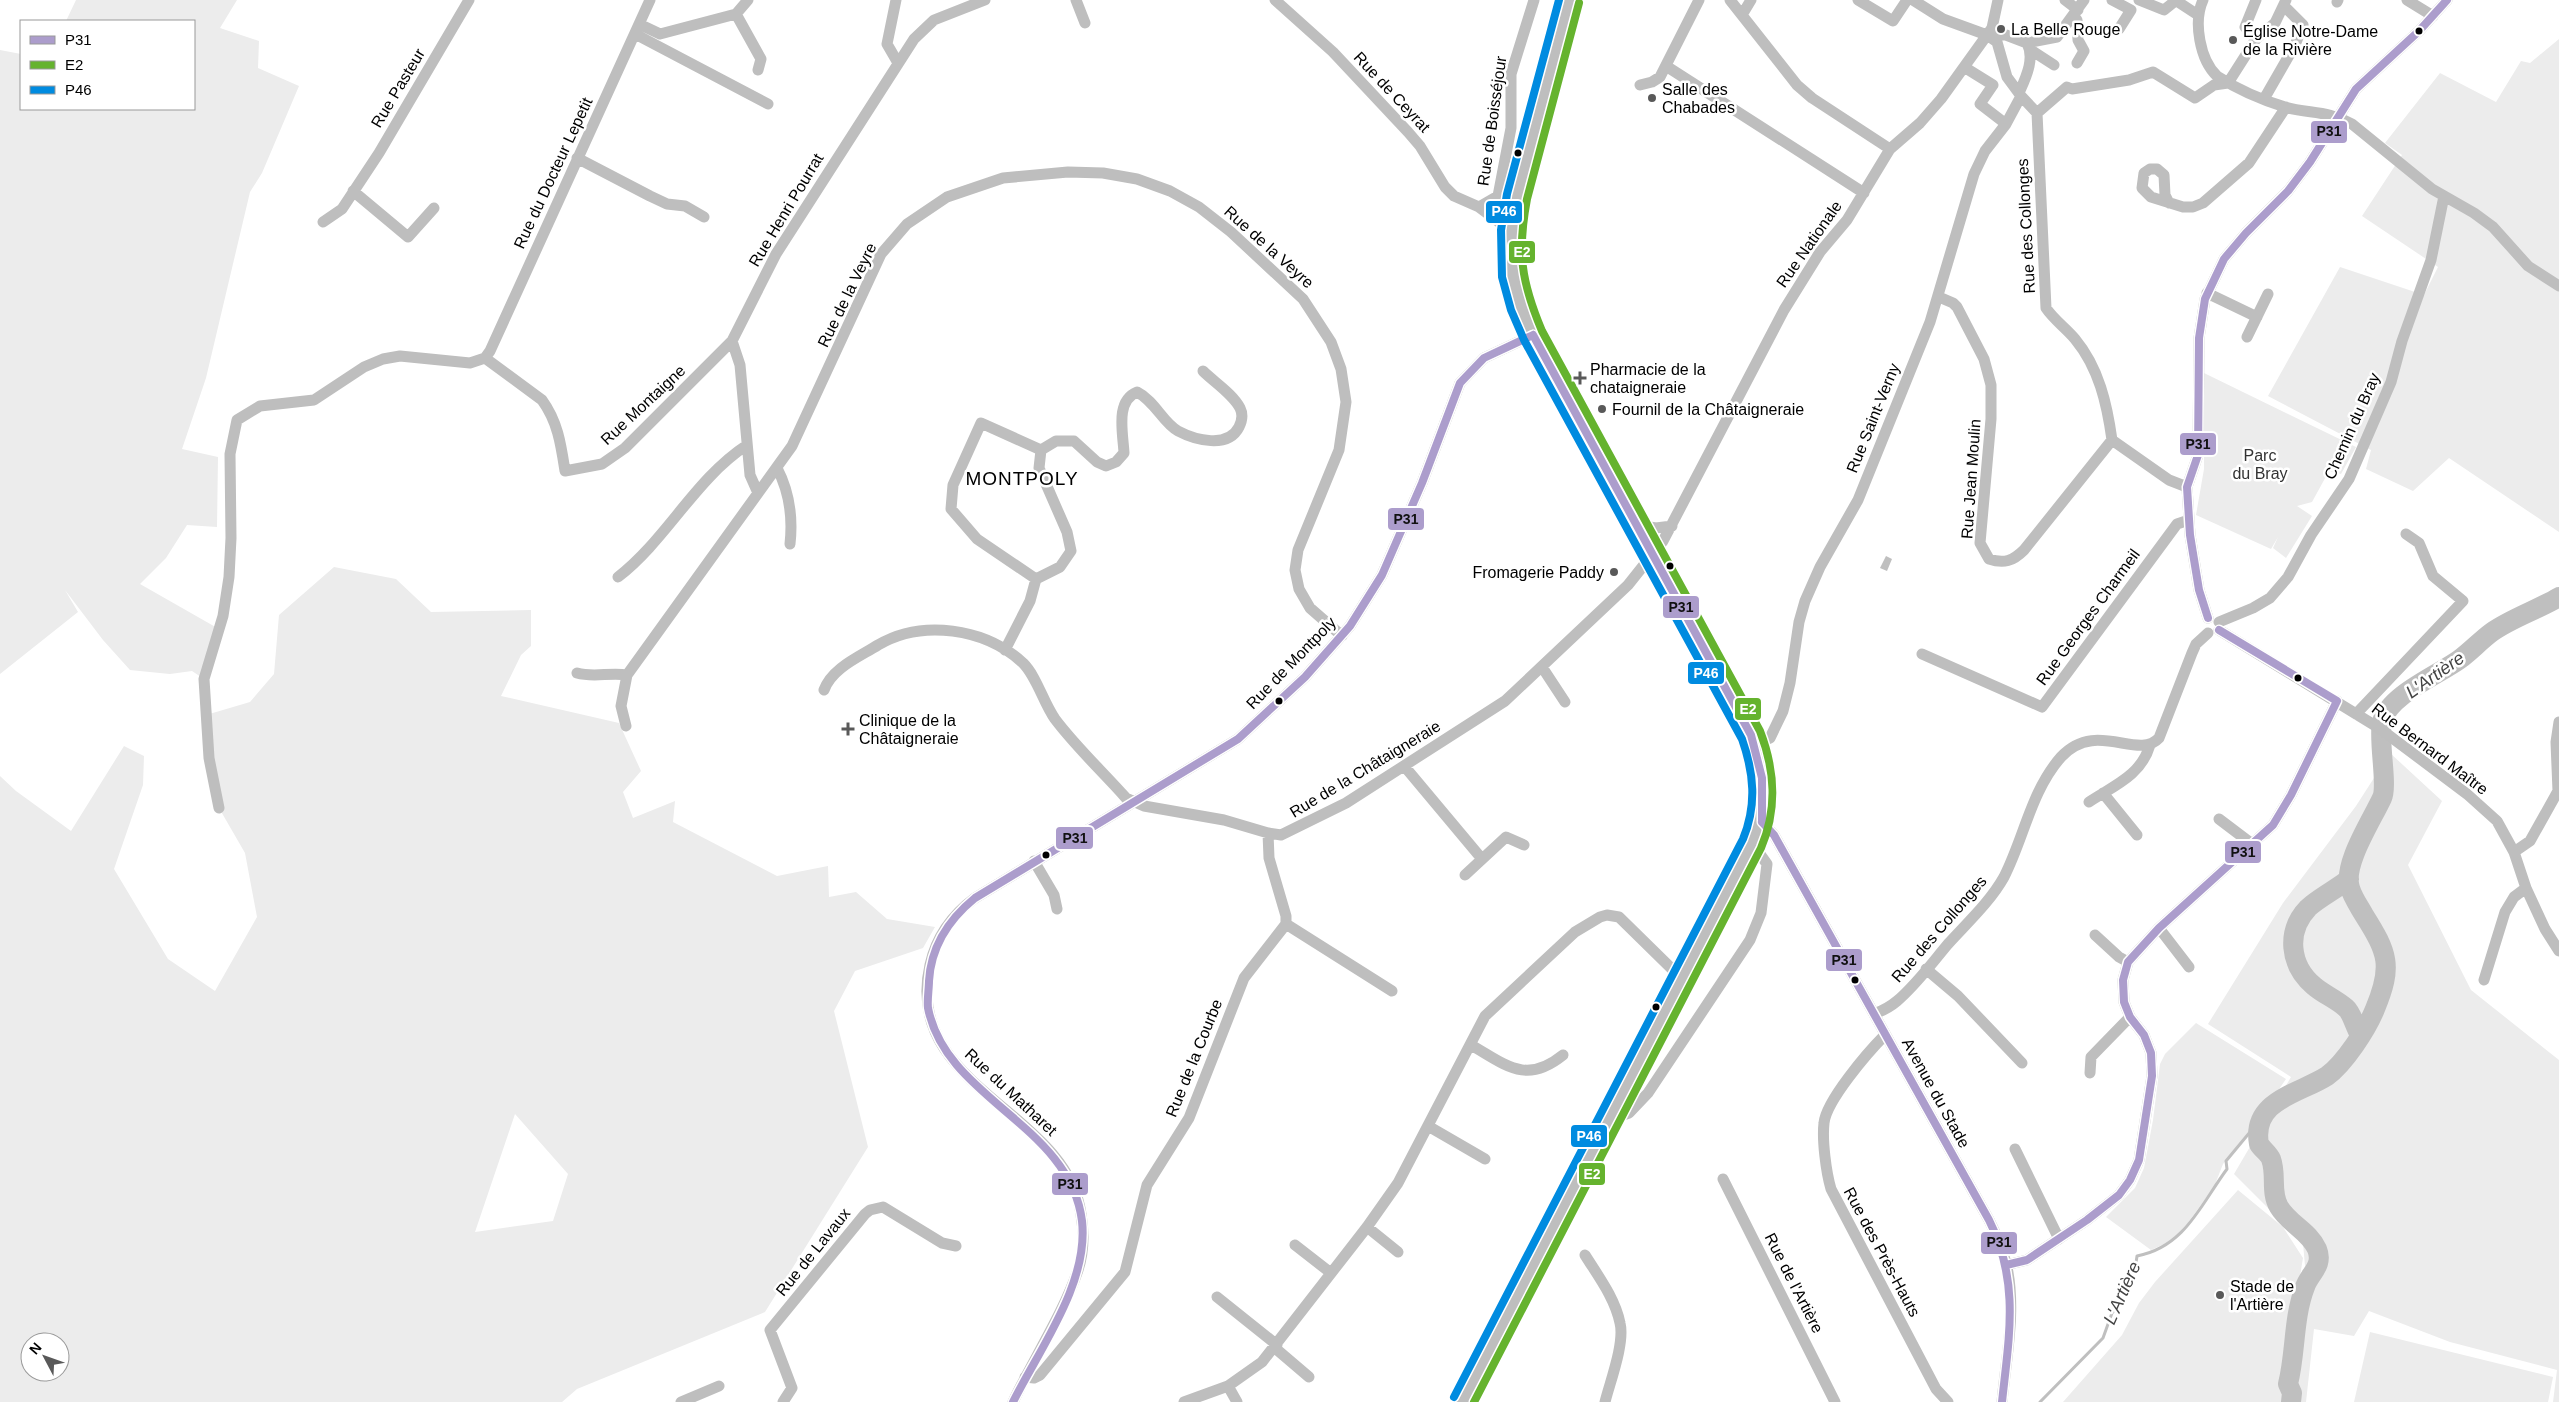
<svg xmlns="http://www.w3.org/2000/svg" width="2559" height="1402" viewBox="0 0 2559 1402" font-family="Helvetica,sans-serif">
	<rect width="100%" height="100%" fill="#fff"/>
	<path fill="#ececec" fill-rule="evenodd" d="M 76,0 L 237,0 L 220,28 L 259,41 L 258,68 L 299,86 L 262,173 L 250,192 L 206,378 L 182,449 L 218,457 L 217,527 L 187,525 L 166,558 L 140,584 L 219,629 L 204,679 L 192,671 L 170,674 L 130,670 L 103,640 L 65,590 L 78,612 L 0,674 L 0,50 L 21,54 L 21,109 L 194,109 L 194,21 L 66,21 Z
		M 2559,39 L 2559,532 L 2449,458 L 2413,491 L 2366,469 L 2371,450 L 2268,396 L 2340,267 L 2424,295 L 2438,267 L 2362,216 L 2402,155 L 2385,143 L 2440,73 L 2496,102 L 2521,61 L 2530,63 Z
		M 2204,373 L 2356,447 L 2341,474 L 2329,471 L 2312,502 L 2297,506 L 2312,516 L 2286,558 L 2273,548 L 2278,537 L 2271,549 L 2196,515 L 2204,469 Z
		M 334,567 L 396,579 L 431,612 L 531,610 L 531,646 L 521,655 L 501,696 L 619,723 L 641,771 L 623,792 L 633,818 L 675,801 L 673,822 L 777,876 L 828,866 L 829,897 L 856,892 L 887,919 L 935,927 L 923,948 L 855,971 L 834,1011 L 868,1147 L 765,1312 L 577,1389 L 562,1402 L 0,1402 L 0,776 L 16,791 L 71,831 L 124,746 L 144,756 L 143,785 L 114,869 L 168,959 L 215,991 L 257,917 L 245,853 L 219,808 L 206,715 L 250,702 L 274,674 L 279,615 ZM 515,1114 L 568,1174 L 553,1221 L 475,1232 ZM 30,1342 L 60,1342 L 60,1372 L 30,1372 Z
		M 2390,753 L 2442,801 L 2408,865 L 2471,990 L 2559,1060 L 2559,1402 L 2553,1402 L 2557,1370 L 2450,1342 L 2369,1311 L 2354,1336 L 2314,1329 L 2306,1402 L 2063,1402 L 2122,1335 L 2139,1303 L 2155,1282 L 2238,1190 L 2283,1227 L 2303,1258 L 2299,1282 L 2305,1266 L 2303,1243 L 2234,1174 L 2291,1077 L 2208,1024 L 2283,903 L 2356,806 Z
		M 2196,1023 L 2286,1079 L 2256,1123 L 2223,1164 L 2214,1187 L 2187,1224 L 2173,1240 L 2151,1250 L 2106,1217 L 2135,1188 L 2144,1168 L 2153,1120 L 2160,1064 L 2165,1054 Z
		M 2370,1332 L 2553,1377 L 2548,1402 L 2354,1402 Z"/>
	<path fill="#bfbfbf" d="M 1886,556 L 1892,559 L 1887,571 L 1880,568 Z"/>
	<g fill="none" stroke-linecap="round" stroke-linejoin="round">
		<path stroke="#bfbfbf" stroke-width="3" d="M 2040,1402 L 2103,1338 L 2112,1313 L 2120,1304 L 2124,1294 L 2125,1284 L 2136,1263 L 2137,1256 C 2185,1247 2201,1204 2227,1169 L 2226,1161 L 2260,1120"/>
		<path stroke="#bfbfbf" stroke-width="20" d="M 2349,879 C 2338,888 2317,899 2308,908 C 2286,931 2289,965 2314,986 C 2323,994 2336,999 2346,1008 C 2352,1013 2355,1027 2360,1035
			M 2291,1402 L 2292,1393 L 2288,1384 C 2296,1352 2293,1318 2305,1287 C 2309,1274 2324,1266 2317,1249 C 2309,1231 2289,1224 2279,1207 C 2270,1192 2277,1175 2271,1159 C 2269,1154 2262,1149 2259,1144 C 2251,1100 2299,1094 2327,1076 C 2344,1064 2367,1029 2375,1009 C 2393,966 2388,953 2364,915 C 2359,906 2353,898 2350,888 C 2342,865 2372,820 2382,798 C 2388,785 2378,741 2382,722 C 2388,695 2440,674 2460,659 C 2471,651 2481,640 2492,632 C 2512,618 2537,610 2559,597"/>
		<defs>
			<path id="major" d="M 1463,1402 L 1752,843 C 1769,809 1765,770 1751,735 L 1533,335 L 1521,307 L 1512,274 L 1511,231 L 1517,197 L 1569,0"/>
		</defs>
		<use href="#major" stroke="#dbdbdb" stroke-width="16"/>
		<path stroke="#bebebe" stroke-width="11" d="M 896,0 L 887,44 L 898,63
			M 1076,0 L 1085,23
			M 1275,0 L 1333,52 L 1408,132 L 1420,146 L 1445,187 L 1454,196 L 1479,207 L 1511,231
			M 1730,0 L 1797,85 L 1812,98 L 1890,149
			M 1858,0 L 1893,21 L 1907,0
			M 1913,0 L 1943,19 L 1987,35 L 1997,42 L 2007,77 L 2021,96 L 2037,113 L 2046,308 C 2054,320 2066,328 2075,339 C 2099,368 2107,404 2112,440 L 2169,480 L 2187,487
			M 2065,0 L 2078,10
			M 2112,0 L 2131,10 L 2119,29
			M 2139,0 L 2164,10 L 2174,2
			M 2175,0 L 2198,15
			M 2203,0 C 2193,22 2200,60 2217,76 C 2237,89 2262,100 2285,107 C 2310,114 2327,110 2352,124 L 2432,189 L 2474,213 L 2493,227 L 2528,266 L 2559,286
			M 2407,0 L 2433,16
			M 2337,2 L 2338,0
			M 736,14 L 761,59 L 758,70
			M 1742,15 L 1751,0
			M 2074,16 L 2077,20 L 2078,40 L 2084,51 L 2077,63
			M 639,24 L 660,34 L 736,14 L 748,0
			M 635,34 L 768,104
			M 1987,35 L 2006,35 L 2027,43 L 2057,37 L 2084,0
			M 2256,39 L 2245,27 L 2256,0
			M 2031,50 L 2054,65
			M 1666,66 L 1864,193
			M 1964,67 L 1993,85 L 1980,104 L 2006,124
			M 2228,83 L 2256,39 L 2275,23 L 2286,0
			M 1640,85 L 1652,82 L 1660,77 L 1699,0
			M 2019,93 C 2026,77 2035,59 2027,43
			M 2264,99 L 2295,45 L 2303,25 L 2284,6
			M 2037,113 L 2067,87 L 2072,89 L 2129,80 L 2153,72 L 2195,98 L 2214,85 L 2228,83
			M 577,158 L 650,196 L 667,204 L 685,206 L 704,217
			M 353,191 L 408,237 L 434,208
			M 1498,196 L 1511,128 L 1511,74 L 1534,0
			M 2169,203 L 2165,195 L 2164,175 L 2157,169 L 2150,169 L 2144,173 L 2142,188 L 2151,197 L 2183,207 L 2193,207 L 2203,203 L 2249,163 L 2286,107
			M 1479,207 L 1498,196 L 1517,197
			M 323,222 L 342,209 L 379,153 L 469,0
			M 2207,293 L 2257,317
			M 1939,297 L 1953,303 L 1957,307 L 1984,359 L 1991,385 L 1991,419 L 1980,543 L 1989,559 C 2004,564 2013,561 2024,550 L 2112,440
			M 2247,337 L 2268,294
			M 485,358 L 490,351 L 650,0
			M 485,358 L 542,400 C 558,422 561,445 565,471 L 602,464 L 625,448 L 732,341
			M 777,468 C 789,491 793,517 790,544
			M 758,493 L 750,475 L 740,365 L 732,341 L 776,254 L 914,39 L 934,20 L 985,0
			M 1637,525 L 1656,528 L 1672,526
			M 618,577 C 667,539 695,479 747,445
			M 1036,579 L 977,539 L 951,509 L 953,485 L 981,423 L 1041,450
			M 2208,618 L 2199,590 L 2190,535 L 2187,487 L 2198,455 L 2199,338 L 2205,299 L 2224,259 L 2246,233 L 2288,191 L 2310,162 L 2356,89 L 2419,31 L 2447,0
			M 2219,622 L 2253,608 L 2270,598 L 2288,577 L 2311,535 L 2349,479 L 2391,382 L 2402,341 L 2431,260 L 2444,196
			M 2219,630 L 2379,728 L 2467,794 L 2497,821 L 2514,852 L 2526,888 L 2545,929 L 2559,951
			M 1005,650 L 1030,601 L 1036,579 L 1060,567 L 1071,551 L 1067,532 L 1039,468 L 1041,450 L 1056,441 L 1074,441 L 1097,462 L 1106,466 L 1116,462 L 1124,453 C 1123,433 1115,401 1137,392 C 1155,401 1163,423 1178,431 C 1195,440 1228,449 1239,427 C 1242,421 1243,414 1240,408 C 1233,394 1214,382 1203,371
			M 1922,654 L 2042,707 L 2177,524 L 2189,520
			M 1542,667 L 1565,702
			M 577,673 C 594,678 610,672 627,675
			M 824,690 C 832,668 859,657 878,645 C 922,619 985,628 1023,663 C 1037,677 1043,702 1055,719 C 1076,747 1103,772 1126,798 L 1144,806 L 1224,820 L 1268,833 L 1281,835 L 1346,803 L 1505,701 L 1628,585 L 1663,541 L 1784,310 L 1820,252 L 1847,220 L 1890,149 L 1920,123 L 1941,99 L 1987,35 L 1992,28 L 1998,0
			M 2356,714 L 2463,601 L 2433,576 L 2419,543 L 2406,534
			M 626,726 L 621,706 L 627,675 L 792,446 L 881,254 L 907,224 L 947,197 L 1003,178 L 1068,172 L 1103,173 L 1137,179 L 1170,191 L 1199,207 L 1231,232 L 1303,299 L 1331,342 L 1341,369 L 1346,402 L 1339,450 L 1298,550 L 1295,570 L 1299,589 L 1310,608 L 1342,636
			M 1755,745 L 1770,738 L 1783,711 L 1790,683 L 1799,622 L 1805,601 L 1820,567 L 1858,500 L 1930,322 L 1974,174 L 1985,151 L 2006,124 L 2021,96
			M 1405,767 L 1482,859
			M 2103,793 L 2137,835
			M 2089,802 C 2113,786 2141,776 2150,745
			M 219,808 L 209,758 L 204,679 L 223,616 L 229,577 L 231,538 L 230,454 L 237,420 L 260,406 L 314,400 L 364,367 L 383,359 L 400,356 L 470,363 L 485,358
			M 2219,819 L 2252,844
			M 1762,822 L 1774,835 L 1802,885 L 1989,1220 C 1996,1234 2002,1248 2006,1263 C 2017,1307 2006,1358 2002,1402
			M 2514,852 L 2530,841 L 2558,791 L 2556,742 L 2559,722
			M 1034,861 L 1054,895 L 1057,909
			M 1465,875 L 1506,837 L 1524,845
			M 1286,924 L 1392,991
			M 2159,928 L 2189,967
			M 2095,935 L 2119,957 L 2128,962
			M 1926,969 L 1958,996 L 2022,1063
			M 2484,980 L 2505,912 L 2514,897 L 2526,888
			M 1874,1014 C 1882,1011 1890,1007 1897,1001 C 1916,985 1932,963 1948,944 C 1967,923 1990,902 2004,877 C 2024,838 2031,791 2061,757 C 2096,719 2138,761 2159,738 L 2192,653 L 2196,644 L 2208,633
			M 1885,1035 C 1868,1052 1826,1101 1824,1123 C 1822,1140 1826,1172 1831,1189 L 1936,1389 L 1948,1402
			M 1471,1045 C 1506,1065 1526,1085 1563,1055
			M 2090,1073 L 2091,1057 L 2130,1017
			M 1609,1120 L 1629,1113 L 1648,1093 L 1750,940 L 1761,913 L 1767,864 L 1752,843
			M 1428,1126 L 1485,1159
			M 2015,1149 L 2059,1239
			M 1723,1179 L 1835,1402
			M 1367,1227 L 1398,1252
			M 1295,1245 L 1331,1273
			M 1585,1255 C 1598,1276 1615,1298 1620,1323 C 1625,1343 1610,1382 1605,1402
			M 2006,1265 L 2027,1260 L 2087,1220 L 2119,1195 L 2130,1180 L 2139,1160 L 2152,1076 L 2151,1053 L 2144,1035 L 2130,1017 L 2124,1002 L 2123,980 L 2128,962 L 2159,928 L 2273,825 L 2291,795 L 2337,701
			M 1217,1297 L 1277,1345
			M 1275,1348 L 1309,1377
			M 1025,1377 L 1034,1378 L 1040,1375 L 1125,1272 L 1147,1185 L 1189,1118 L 1244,978 L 1286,924 L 1286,916 L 1269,858 L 1268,833
			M 1228,1386 L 1262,1362 L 1367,1227 L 1398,1183 L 1485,1016 L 1575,932 L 1600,917 L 1607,915 L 1619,917 L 1672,969 L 1684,976
			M 681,1402 L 719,1386
			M 783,1402 L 792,1388 L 770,1330 L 865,1214 L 870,1210 L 883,1207 L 942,1243 L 956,1246
			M 1013,1402 C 1033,1360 1064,1312 1078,1270 C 1084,1252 1084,1232 1081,1214 C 1067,1110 902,1088 930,965 C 936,938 952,915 975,898 L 1238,739 L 1305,677 L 1350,626 L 1382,575 L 1422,483 L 1460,383 L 1484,358 L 1533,335
			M 1184,1402 L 1228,1386 L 1237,1402"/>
		<use href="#major" stroke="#bebebe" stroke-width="14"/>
		<defs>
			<path id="bus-1" d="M 1533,335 L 1751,735 L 1762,778 L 1762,822
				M 2208,618 L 2199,590 L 2190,535 L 2187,487 L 2198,455 L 2199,338 L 2205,299 L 2224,259 L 2246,233 L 2288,191 L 2310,162 L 2356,89 L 2419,31 L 2447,0
				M 2219,630 L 2337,701
				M 1762,822 L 1774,835 L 1989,1220 C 2020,1282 2009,1336 2002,1402
				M 2006,1265 L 2027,1260 L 2087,1220 L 2119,1195 L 2130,1180 L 2139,1160 L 2152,1076 L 2151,1053 L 2144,1035 L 2130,1017 L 2124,1002 L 2123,980 L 2128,962 L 2159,928 L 2273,825 L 2291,795 L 2337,701
				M 1013,1402 C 1040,1348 1089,1283 1082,1221 C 1070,1124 946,1100 928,1008 C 927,1000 929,989 929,981 C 931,946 948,920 975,898 L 1238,739 L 1305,677 L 1350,626 L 1382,575 L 1422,483 L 1460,383 L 1484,358 L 1533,335"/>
			<path id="bus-2" d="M 1474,1402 L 1761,848 C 1778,808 1775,770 1760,731 L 1542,331 C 1521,281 1517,252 1527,199 L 1579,3"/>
			<path id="bus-3" d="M 1454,1397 L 1743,839 C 1757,805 1754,773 1742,739 L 1524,340 L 1511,310 L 1502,277 L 1501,230 L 1507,194 L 1559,0"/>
		</defs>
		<use href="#bus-1" stroke="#fff" stroke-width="11"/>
		<use href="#bus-2" stroke="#fff" stroke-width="11"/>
		<use href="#bus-3" stroke="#fff" stroke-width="11"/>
		<use href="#bus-1" stroke="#ac9dcc" stroke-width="8"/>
		<use href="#bus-2" stroke="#65b32e" stroke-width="8"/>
		<use href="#bus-3" stroke="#008be0" stroke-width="8"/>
	</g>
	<g fill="#595959" stroke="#fff" stroke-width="2">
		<circle cx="2001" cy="29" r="5"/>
		<circle cx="2233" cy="40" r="5"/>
		<circle cx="1652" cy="98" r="5"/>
		<path d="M1577.5 370.5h5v5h5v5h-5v5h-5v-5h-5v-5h5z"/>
		<circle cx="1602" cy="409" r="5"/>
		<circle cx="1614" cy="572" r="5"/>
		<path d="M845.5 721.5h5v5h5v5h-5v5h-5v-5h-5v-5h5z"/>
		<circle cx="2220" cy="1295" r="5"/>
	</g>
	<g fill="#000" stroke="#fff" stroke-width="2">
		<circle cx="2419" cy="31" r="4.5"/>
		<circle cx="1518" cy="153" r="4.5"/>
		<circle cx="1670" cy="566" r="4.5"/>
		<circle cx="2298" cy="678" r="4.5"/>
		<circle cx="1279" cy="701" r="4.5"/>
		<circle cx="1046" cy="855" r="4.5"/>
		<circle cx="1855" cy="980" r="4.5"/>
		<circle cx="1656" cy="1007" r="4.5"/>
	</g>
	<g text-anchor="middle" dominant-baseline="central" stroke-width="5" stroke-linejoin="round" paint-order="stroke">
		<g font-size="16" fill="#000" stroke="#fff" text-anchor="start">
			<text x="2011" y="29">La Belle Rouge</text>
			<text x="2243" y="31">Église Notre-Dame<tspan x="2243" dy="18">de la Rivière</tspan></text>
			<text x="1662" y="89">Salle des<tspan x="1662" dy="18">Chabades</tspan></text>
			<text x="1590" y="369">Pharmacie de la<tspan x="1590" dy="18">chataigneraie</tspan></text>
			<text x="1612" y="409">Fournil de la Châtaigneraie</text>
			<text x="1604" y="572" text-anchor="end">Fromagerie Paddy</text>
			<text x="859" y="720">Clinique de la<tspan x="859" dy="18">Châtaigneraie</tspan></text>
			<text x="2230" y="1286">Stade de<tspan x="2230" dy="18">l'Artière</tspan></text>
		</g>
		<g font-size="16" fill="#000" stroke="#fff">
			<text transform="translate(398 88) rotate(-59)">Rue Pasteur</text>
			<text transform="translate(1392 92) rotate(47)">Rue de Ceyrat</text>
			<text transform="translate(1492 121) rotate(-82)">Rue de Boisséjour</text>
			<text transform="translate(553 173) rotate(-65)">Rue du Docteur Lepetit</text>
			<text transform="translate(786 210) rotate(-59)">Rue Henri Pourrat</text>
			<text transform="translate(2026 226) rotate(-93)">Rue des Collonges</text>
			<text transform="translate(1809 244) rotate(-55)">Rue Nationale</text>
			<text transform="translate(1269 247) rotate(42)">Rue de la Veyre</text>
			<text transform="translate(847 295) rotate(-64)">Rue de la Veyre</text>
			<text transform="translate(643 405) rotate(-43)">Rue Montaigne</text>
			<text transform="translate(1873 418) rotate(-68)">Rue Saint-Verny</text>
			<text transform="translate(2352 426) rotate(-66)">Chemin du Bray</text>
			<text transform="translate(1971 479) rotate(-86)">Rue Jean Moulin</text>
			<text transform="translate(2088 617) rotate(-54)">Rue Georges Charmeil</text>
			<text transform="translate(1291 663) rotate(-46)">Rue de Montpoly</text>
			<text transform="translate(2430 749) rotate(37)">Rue Bernard Maître</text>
			<text transform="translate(1365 769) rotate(-31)">Rue de la Châtaigneraie</text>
			<text transform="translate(1939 929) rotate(-49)">Rue des Collonges</text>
			<text transform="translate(1194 1058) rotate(-68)">Rue de la Courbe</text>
			<text transform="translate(1011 1092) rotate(43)">Rue du Matharet</text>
			<text transform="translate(1936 1093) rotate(61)">Avenue du Stade</text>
			<text transform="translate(813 1252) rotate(-51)">Rue de Lavaux</text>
			<text transform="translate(1882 1252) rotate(62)">Rue des Près-Hauts</text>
			<text transform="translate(1794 1283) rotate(63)">Rue de l'Artière</text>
		</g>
		<g font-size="16" fill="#333" stroke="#fff">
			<text x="2260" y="455">Parc<tspan x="2260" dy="18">du Bray</tspan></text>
		</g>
		<g font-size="18" font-style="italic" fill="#444" stroke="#fff">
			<text transform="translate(2435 675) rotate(-35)">L'Artière</text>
			<text transform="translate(2122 1293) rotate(-66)">L'Artière</text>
		</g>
		<g font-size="19" letter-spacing="1" fill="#000" stroke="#fff">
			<text x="1022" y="478">MONTPOLY</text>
		</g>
	</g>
	<g stroke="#fff" stroke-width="2">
		<rect x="2310" y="120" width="38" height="24" rx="5" fill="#ac9dcc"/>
		<rect x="1485" y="200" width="38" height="24" rx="5" fill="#008be0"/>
		<rect x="1508" y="240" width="28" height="24" rx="5" fill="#65b32e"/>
		<rect x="2179" y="432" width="38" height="24" rx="5" fill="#ac9dcc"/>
		<rect x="1387" y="507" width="38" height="24" rx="5" fill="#ac9dcc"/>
		<rect x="1662" y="595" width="38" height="24" rx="5" fill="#ac9dcc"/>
		<rect x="1687" y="661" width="38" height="24" rx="5" fill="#008be0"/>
		<rect x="1734" y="697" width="28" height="24" rx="5" fill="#65b32e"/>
		<rect x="1055" y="826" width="39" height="24" rx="5" fill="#ac9dcc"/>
		<rect x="2224" y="840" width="38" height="24" rx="5" fill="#ac9dcc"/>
		<rect x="1825" y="948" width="38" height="24" rx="5" fill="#ac9dcc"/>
		<rect x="1570" y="1124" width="38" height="24" rx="5" fill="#008be0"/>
		<rect x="1578" y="1162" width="28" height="24" rx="5" fill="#65b32e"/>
		<rect x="1051" y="1172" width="38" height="24" rx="5" fill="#ac9dcc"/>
		<rect x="1980" y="1231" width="38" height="24" rx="5" fill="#ac9dcc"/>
	</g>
	<g font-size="14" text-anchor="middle" font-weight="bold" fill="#fff">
		<text x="1504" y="216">P46</text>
		<text x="1522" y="257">E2</text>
		<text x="1706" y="678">P46</text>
		<text x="1748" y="714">E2</text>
		<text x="1589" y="1141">P46</text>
		<text x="1592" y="1179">E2</text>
	</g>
	<g font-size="14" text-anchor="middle" font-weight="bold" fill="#111">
		<text x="2329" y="136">P31</text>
		<text x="2198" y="449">P31</text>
		<text x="1406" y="524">P31</text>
		<text x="1681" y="612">P31</text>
		<text x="1075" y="843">P31</text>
		<text x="2243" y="857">P31</text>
		<text x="1844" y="965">P31</text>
		<text x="1070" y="1189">P31</text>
		<text x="1999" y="1247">P31</text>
	</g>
	<rect x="20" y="20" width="175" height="90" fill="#ffffff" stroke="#999999"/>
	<rect x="30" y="36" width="25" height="8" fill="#ac9dcc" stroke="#999999"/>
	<text x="65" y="45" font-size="15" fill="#000000">P31</text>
	<rect x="30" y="61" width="25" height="8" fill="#65b32e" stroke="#999999"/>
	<text x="65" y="70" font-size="15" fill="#000000">E2</text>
	<rect x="30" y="86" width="25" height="8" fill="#008be0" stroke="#999999"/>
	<text x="65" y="95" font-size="15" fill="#000000">P46</text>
	<g transform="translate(45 1357) rotate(311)"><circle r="24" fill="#ffffff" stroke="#999999"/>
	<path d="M0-4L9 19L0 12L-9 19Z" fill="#595959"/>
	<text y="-8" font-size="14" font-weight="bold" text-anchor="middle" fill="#000000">N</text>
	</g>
</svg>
